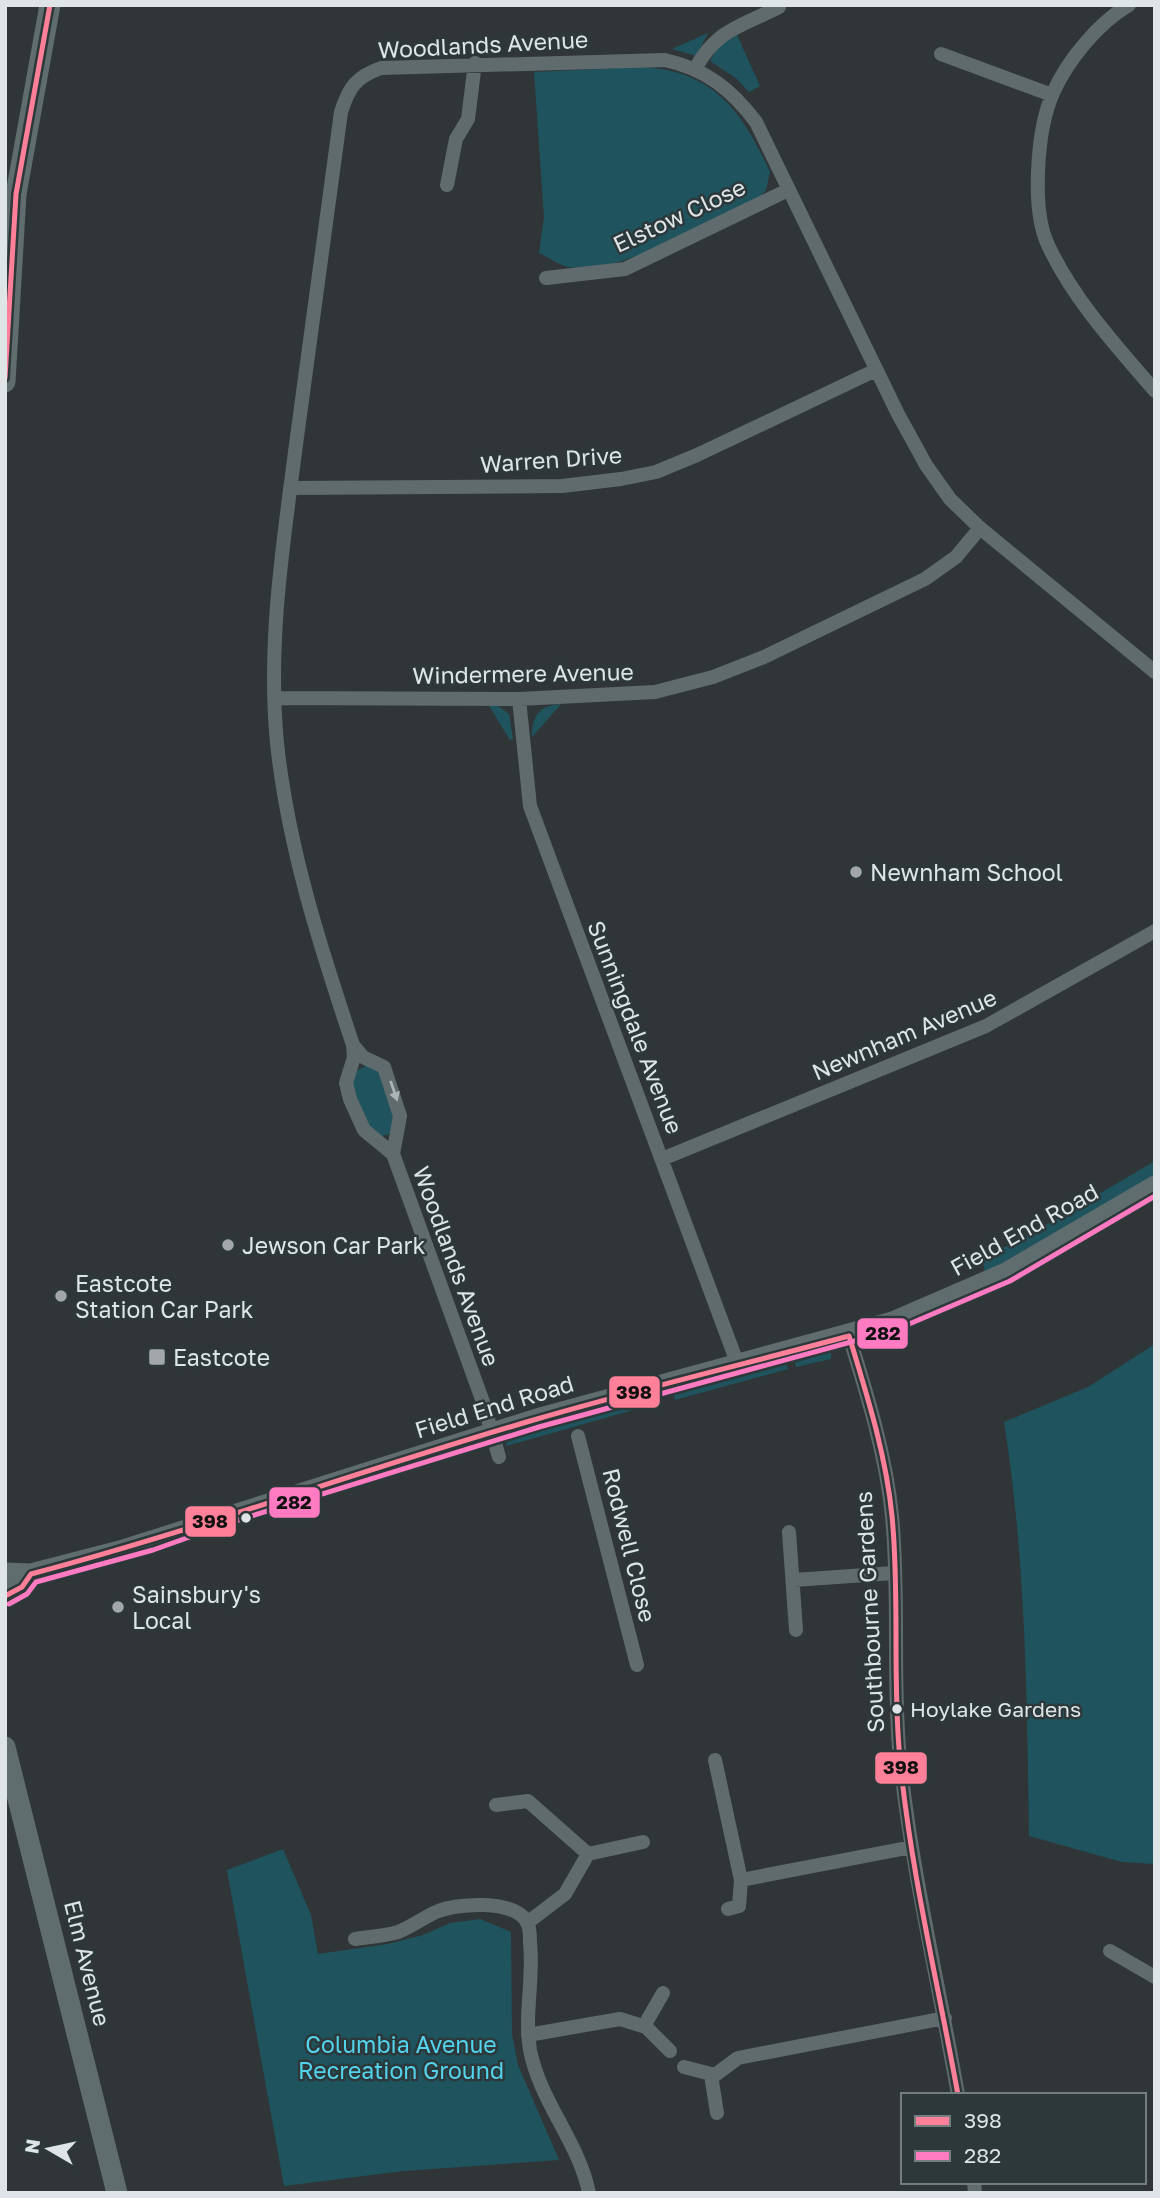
<svg xmlns="http://www.w3.org/2000/svg" width="1160" height="2198" viewBox="0 0 1160 2198" font-family="'Golos Text',sans-serif">
	<rect width="100%" height="100%" fill="#303637"/>
	<path fill="#1f545f" d="M 708,33 L 696,56 L 672,49 Z
		M 737,35 L 760,86 L 749,92 L 736,78 L 710,61 L 718,47 Z
		M 641,67 C 713,70 743,112 770,172 L 766,190 L 760,197 C 712,219 620,277 568,267 C 559,265 548,257 539,253 L 544,217 L 534,72 Z
		M 488,704 L 498,706 L 509,714 L 513,739 L 510,740 Z
		M 561,704 L 532,737 C 532,715 539,706 561,704 Z
		M 369,1064 L 380,1068 C 387,1089 401,1113 389,1134 L 382,1136 L 363,1124 L 350,1081 L 354,1072 Z
		M 1155,1161 L 1155,1176 L 985,1273 L 982,1258 L 1029,1235 Z
		M 1155,1344 L 1155,1864 L 1122,1862 L 1029,1836 C 1027,1697 1026,1559 1004,1422 L 1088,1387 Z
		M 831,1348 L 831,1359 L 796,1367 L 794,1356 Z
		M 785,1358 L 788,1369 L 675,1400 L 673,1391 Z
		M 651,1398 L 651,1405 L 506,1446 L 507,1441 Z
		M 283,1849 L 311,1915 L 318,1954 L 388,1944 L 423,1935 L 450,1923 L 480,1919 L 511,1932 L 512,2034 L 518,2065 L 559,2160 L 403,2171 L 284,2186 L 227,1870 Z"/>
	<g fill="none" stroke-linecap="round" stroke-linejoin="round">
		<path stroke="#606b6d" stroke-width="14" d="M 1129,5 C 1098,23 1067,61 1053,93 C 1037,129 1031,209 1048,245 C 1073,299 1117,347 1155,391
			M 941,54 L 1052,95
			M 695,69 C 717,29 740,27 779,7
			M 447,185 L 456,139 L 468,119 L 475,63
			M 546,278 L 625,269 L 788,190
			M 290,488 L 562,486 L 621,479 L 656,472 L 697,455 L 876,370
			M 276,698 L 519,699 L 655,692 L 713,677 L 764,657 L 925,579 L 956,557 L 980,528
			M 519,699 L 530,806 L 738,1365
			M 353,1045 L 363,1057 L 384,1067 L 400,1116 L 393,1154 L 483,1402 L 499,1457
			M 393,1154 L 364,1130 L 350,1099 L 346,1083 L 354,1057 L 353,1045 C 320,946 288,847 277,743 C 267,641 284,538 297,437 C 312,329 326,220 341,112 C 349,87 356,77 381,68 L 665,60 C 706,69 732,90 756,122 L 898,414 L 926,465 L 950,499 L 980,528 L 1155,672
			M 662,1159 L 986,1026 L 1155,931
			M 849,1336 C 867,1394 886,1455 892,1516 C 900,1597 892,1679 900,1760 C 912,1873 939,1984 958,2095
			M 578,1436 L 637,1665
			M 789,1532 L 796,1630
			M 794,1580 L 894,1573
			M 715,1760 L 741,1880 L 912,1847
			M 496,1805 L 528,1801 L 588,1854
			M 728,1909 L 739,1906 L 741,1880
			M 527,1923 L 565,1894 L 588,1854 L 643,1842
			M 355,1939 C 369,1937 384,1936 398,1932 C 411,1927 423,1918 436,1912 C 456,1903 514,1899 527,1922 C 530,1927 530,1937 530,1943 C 534,1978 524,2014 530,2050 C 540,2102 579,2142 589,2193
			M 1110,1951 L 1155,1977
			M 644,2026 L 663,1993
			M 528,2035 L 620,2019 L 646,2027 L 670,2051
			M 684,2067 L 715,2075 L 738,2058 L 945,2018
			M 711,2075 L 717,2113
			M 974,2182 L 975,2193"/>
		<path stroke="#606d6f" stroke-width="21" d="M 5,382 L 16,194 L 50,5
			M 5,1573 L 31,1574 L 120,1551 L 537,1419 L 893,1322 L 1006,1273 L 1155,1186
			M 5,1596 L 22,1587 L 31,1574
			M 5,1747 L 117,2193"/>
		<defs>
			<path id="bus-1" d="M 5,378 L 16,194 L 50,5
				M 849,1336 C 867,1395 886,1455 892,1516 C 900,1597 892,1679 900,1760 C 911,1873 938,1984 958,2095
				M 5,1596 L 22,1587 L 31,1574 C 201,1529 367,1468 537,1419 C 640,1389 745,1364 849,1336"/>
			<path id="bus-2" d="M 9,1604 L 27,1594 L 36,1582 L 153,1550 L 232,1522 L 539,1427 L 895,1330 L 1010,1281 L 1155,1196"/>
		</defs>
		<use href="#bus-1" stroke="#2d383a" stroke-width="10"/>
		<use href="#bus-2" stroke="#2d383a" stroke-width="10"/>
		<use href="#bus-1" stroke="#ff8098" stroke-width="5"/>
		<use href="#bus-2" stroke="#fe7ac1" stroke-width="5"/>
	</g>
	<defs><path id="oneway-solid" d="M-6-.8H1V-3.2L6.5 0L1 3.2V.8H-6Z" transform="scale(1.75)"/></defs>
	<use fill="#acb4b6" href="#oneway-solid" transform="translate(394 1091) rotate(71)"/>
	<g fill="#a2a8a9" stroke="#2d383a" stroke-width="2.5">
		<circle cx="856" cy="872" r="7"/>
		<circle cx="228" cy="1245" r="7"/>
		<circle cx="61" cy="1296" r="7"/>
		<rect x="148" y="1348" width="18" height="18" rx="3.5"/>
		<circle cx="118" cy="1607" r="7"/>
	</g>
	<g fill="#dfe5e7" stroke="#2d383a" stroke-width="2.5">
		<circle cx="246" cy="1518" r="6"/>
		<circle cx="897" cy="1709" r="6"/>
	</g>
	<g text-anchor="middle" dominant-baseline="central" stroke-width="5" stroke-linejoin="round" paint-order="stroke">
		<g font-size="21" fill="#dfe5e7" stroke="#2d383a" text-anchor="start">
			<text x="910" y="1709">Hoylake Gardens</text>
		</g>
		<g font-size="23" fill="#dfe5e7" stroke="#2d383a">
			<text transform="translate(483 44) rotate(-3)">Woodlands Avenue</text>
			<text transform="translate(679 215) rotate(-25)">Elstow Close</text>
			<text transform="translate(551 459) rotate(-4)">Warren Drive</text>
			<text transform="translate(523 673) rotate(-1)">Windermere Avenue</text>
			<text transform="translate(636 1027) rotate(69)">Sunningdale Avenue</text>
			<text transform="translate(904 1034) rotate(-23)">Newnham Avenue</text>
			<text transform="translate(1024 1229) rotate(-29)">Field End Road</text>
			<text transform="translate(457 1266) rotate(70)">Woodlands Avenue</text>
			<text transform="translate(494 1406) rotate(-17)">Field End Road</text>
			<text transform="translate(630 1545) rotate(76)">Rodwell Close</text>
			<text transform="translate(869 1612) rotate(-93)">Southbourne Gardens</text>
			<text transform="translate(88 1963) rotate(76)">Elm Avenue</text>
		</g>
		<g font-size="23" fill="#dfe5e7" stroke="#2d383a" text-anchor="start">
			<text x="870" y="872">Newnham School</text>
			<text x="242" y="1245">Jewson Car Park</text>
			<text x="75" y="1283">Eastcote<tspan x="75" dy="26">Station Car Park</tspan></text>
			<text x="173" y="1357">Eastcote</text>
			<text x="132" y="1594">Sainsbury's<tspan x="132" dy="26">Local</tspan></text>
		</g>
		<g font-size="23" fill="#53d3ec" stroke="#2d383a">
			<text x="401" y="2044">Columbia Avenue<tspan x="401" dy="26">Recreation Ground</tspan></text>
		</g>
	</g>
	<g stroke="#2d383a" stroke-width="2.5">
		<rect x="856" y="1317" width="53" height="33" rx="7" fill="#fe7ac1"/>
		<rect x="608" y="1375" width="53" height="34" rx="7" fill="#ff8098"/>
		<rect x="268" y="1486" width="53" height="33" rx="7" fill="#fe7ac1"/>
		<rect x="184" y="1505" width="53" height="33" rx="7" fill="#ff8098"/>
		<rect x="874" y="1751" width="54" height="34" rx="7" fill="#ff8098"/>
	</g>
	<g font-size="19" text-anchor="middle" font-weight="bold" fill="#111">
		<text x="883" y="1340">282</text>
		<text x="634" y="1399">398</text>
		<text x="294" y="1509">282</text>
		<text x="210" y="1528">398</text>
		<text x="901" y="1774">398</text>
	</g>
	<rect width="1160" height="2198" fill="none" stroke="#dfe5e7" stroke-width="14"/>
	<rect x="901" y="2093" width="245" height="91" fill="#2d383a" stroke="#747d7f" stroke-width="2"/>
	<rect x="915" y="2116" width="35" height="10" fill="#ff8098" stroke="#747d7f" stroke-width="2"/>
	<text x="964" y="2128" font-size="21" fill="#dfe5e7">398</text>
	<rect x="915" y="2151" width="35" height="10" fill="#fe7ac1" stroke="#747d7f" stroke-width="2"/>
	<text x="964" y="2163" font-size="21" fill="#dfe5e7">282</text>
	<g transform="translate(49 2149) rotate(279)" stroke="#2d383a" stroke-width="5" paint-order="stroke">
	<path d="M0-5L12 26L0 18L-12 26Z" fill="#dfe5e7"/>
	<text y="-10" font-size="19" font-weight="bold" text-anchor="middle" fill="#dfe5e7">N</text>
	</g>
</svg>
